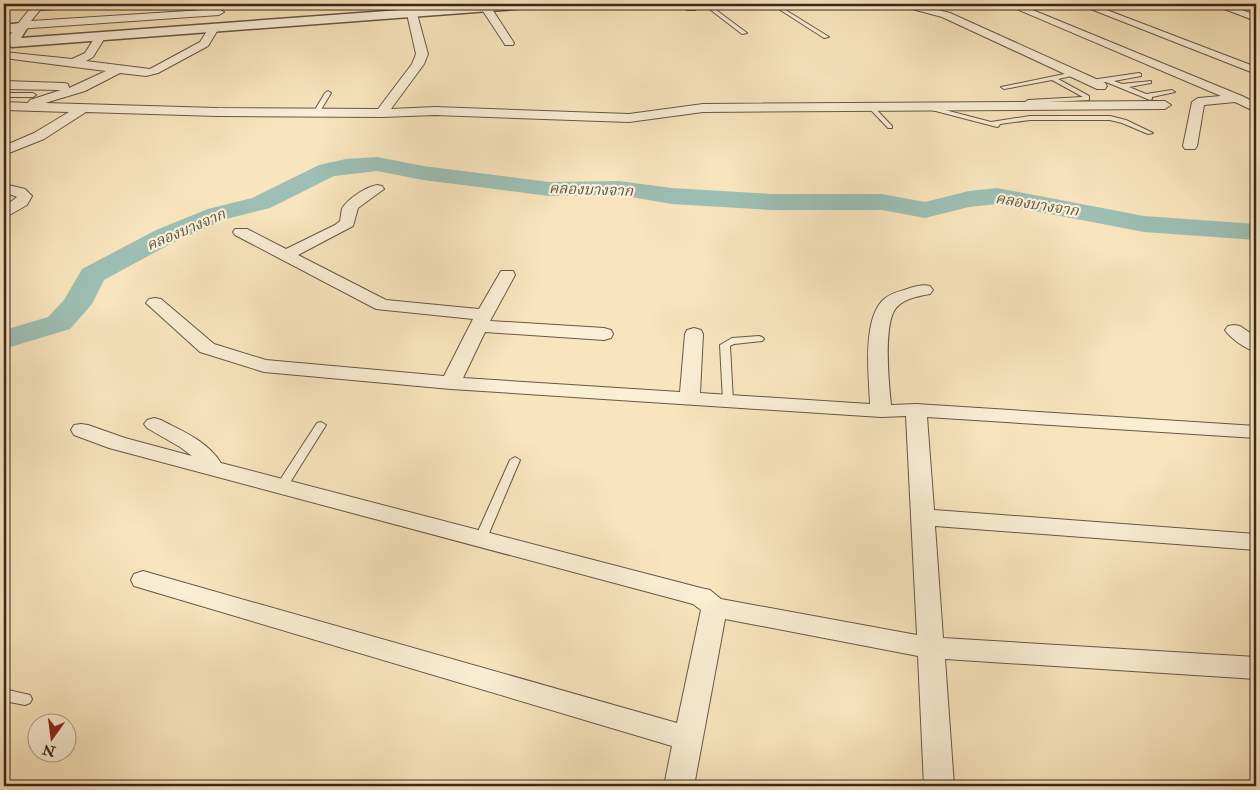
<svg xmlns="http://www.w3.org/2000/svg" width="1260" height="790" viewBox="0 0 1260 790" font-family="'IM FELL Double Pica','Noto Serif Thai',serif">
	<rect width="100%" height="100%" fill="#f8e5bd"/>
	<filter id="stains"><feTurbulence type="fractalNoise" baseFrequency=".004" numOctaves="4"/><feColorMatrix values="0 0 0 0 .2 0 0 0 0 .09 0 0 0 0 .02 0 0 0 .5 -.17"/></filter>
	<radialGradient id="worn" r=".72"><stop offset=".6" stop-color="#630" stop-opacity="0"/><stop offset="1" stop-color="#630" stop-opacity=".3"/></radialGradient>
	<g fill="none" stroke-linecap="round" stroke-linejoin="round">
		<path fill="#9dbfb4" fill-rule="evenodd" d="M 377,157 L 423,166 L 549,182 L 619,181 L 672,188 L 771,194 L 882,194 L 925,202 L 969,191 L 997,188 L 1144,216 L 1256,224 L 1256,240 L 1144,232 L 997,204 L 969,207 L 925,218 L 882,210 L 771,210 L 672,204 L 619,195 L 549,196 L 423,180 L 377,171 L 334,176 L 270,208 L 226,219 L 174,242 L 104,280 L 92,304 L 70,329 L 4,349 L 4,330 L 48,317 L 64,300 L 82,269 L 156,230 L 208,209 L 252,198 L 319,165 L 346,159 Z"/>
		<defs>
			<path id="service" d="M 703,4 L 708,4 L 747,33 L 742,34 Z
				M 771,4 L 776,4 L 829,37 L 824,38 Z
				M 846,4 L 865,4 L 848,6 Z
				M 1074,72 L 1077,74 L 1076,75 L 1058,79 L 1089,96 L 1089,100 L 1026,103 L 1025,102 L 1028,100 L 1083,97 L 1052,80 L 1004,89 L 1001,87 Z
				M 1139,73 L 1141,74 L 1141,76 L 1114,81 L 1122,84 L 1151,81 L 1151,83 L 1129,87 L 1146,94 L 1172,90 L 1175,92 L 1152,97 L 1152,99 L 1150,100 L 1106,82 L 1091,84 L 1088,82 L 1091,80 Z
				M 328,91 L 331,93 L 319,113 L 314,114 L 313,113 L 325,93 Z
				M 4,93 L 33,93 L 36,95 L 33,97 L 4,97 Z
				M 926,105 L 991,122 L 1030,116 L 1110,116 L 1126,120 L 1153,133 L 1148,134 L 1122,123 L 1110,120 L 1030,120 L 1000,124 L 999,126 L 997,127 L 924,108 L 924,106 Z
				M 869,106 L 873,106 L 892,126 L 892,128 L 888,128 L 869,108 Z
				M 759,336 L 762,337 L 764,339 L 762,341 L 734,344 L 730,346 L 733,401 L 728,404 L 724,403 L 723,401 L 720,345 L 732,338 Z
				M 321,422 L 326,425 L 286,489 L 278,489 L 276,486 L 278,483 L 317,423 Z
				M 515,457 L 520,460 L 487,538 L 485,541 L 477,541 L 475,538 L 510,460 Z
				M 4,689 L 30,695 L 32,699 L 30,703 L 25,705 L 4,701 Z"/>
			<path id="minor" d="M 37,4 L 97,4 L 92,7 L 40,10 L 31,21 L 219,9 L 224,12 L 219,15 L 17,29 L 16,27 L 17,25 L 33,5 Z
				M 681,4 L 692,4 L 696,8 L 695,10 L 687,10 Z
				M 899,4 L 915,4 L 950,13 L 1105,83 L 1107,86 L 1105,89 L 1097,89 L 942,17 L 901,6 Z
				M 1005,4 L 1018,4 L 1242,96 L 1256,103 L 1256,112 L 1235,102 L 1204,105 L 1197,146 L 1195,149 L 1185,149 L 1183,146 L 1192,102 L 1198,98 L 1221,96 Z
				M 1078,4 L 1091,4 L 1256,67 L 1256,74 Z
				M 1211,4 L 1225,4 L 1256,15 L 1256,21 Z
				M 486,5 L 490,6 L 514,43 L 513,45 L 505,45 L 504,43 L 481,8 Z
				M 412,11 L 417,14 L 428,54 L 424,64 L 391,109 L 435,107 L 629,114 L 703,104 L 1165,101 L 1171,105 L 1165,109 L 703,112 L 629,122 L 435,115 L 382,117 L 217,116 L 86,112 L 44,139 L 4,155 L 4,146 L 34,133 L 69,112 L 4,110 L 4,102 L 28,103 L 30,100 L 61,90 L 4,89 L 4,81 L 64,83 L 68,84 L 69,88 L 106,71 L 4,58 L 4,52 L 72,59 L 85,53 L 97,34 L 101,33 L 106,36 L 93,57 L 86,61 L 150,69 L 200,42 L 210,26 L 214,25 L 219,28 L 208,46 L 158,73 L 146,76 L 120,73 L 85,91 L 45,103 L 217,108 L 378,109 L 412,64 L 416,54 L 407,14 Z
				M 4,184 L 25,189 L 32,196 L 27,205 L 4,218 L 4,207 L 17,197 L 4,192 Z
				M 377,185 L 382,186 L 384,189 L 358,208 L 353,226 L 298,255 L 386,300 L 479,309 L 501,271 L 513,271 L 515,275 L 490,321 L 604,328 L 611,330 L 613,334 L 611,338 L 604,340 L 485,332 L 463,378 L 680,392 L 685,334 L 687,330 L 694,328 L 701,330 L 703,334 L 700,393 L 870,404 C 869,376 862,321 883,300 C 889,294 897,292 904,290 C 913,287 921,284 930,286 L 933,290 L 930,294 C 920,296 906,298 898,306 C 882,319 889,385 891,405 L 916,404 L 1256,426 L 1256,438 L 927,417 L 934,510 L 1256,534 L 1256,550 L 935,526 L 943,638 L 1256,657 L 1256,679 L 945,659 L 954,786 L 924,786 L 918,656 L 725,619 L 694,786 L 664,786 L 672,746 L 134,586 L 131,580 L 134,574 L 143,571 L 677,723 L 701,610 L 693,604 L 109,448 L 74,435 L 71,430 L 74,425 L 81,424 L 88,425 L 125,438 L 192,456 L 180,447 L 147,428 L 144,424 L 147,420 L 154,418 L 161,420 C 184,432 207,441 221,463 L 701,588 L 710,590 L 721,599 L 917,635 L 906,416 L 881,417 L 451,389 L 264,372 L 200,352 L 146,303 L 149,299 L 155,298 L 161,299 L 214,344 L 266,360 L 444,376 L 473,319 L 376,309 L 235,235 L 233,232 L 235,229 L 247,229 L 286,249 L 335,225 L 340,221 C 341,217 341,212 342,209 C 347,199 366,187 377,185 Z
				M 1234,325 L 1240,326 L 1256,337 L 1256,352 C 1246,349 1231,339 1225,330 L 1228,326 Z"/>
			<path id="tertiary" d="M 483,4 L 535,4 L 529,8 L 12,47 L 5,43 L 12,32 L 4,33 L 4,25 L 21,23 L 28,27 L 21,38 Z"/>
		</defs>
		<use href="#service" stroke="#685745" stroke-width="2"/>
		<use href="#minor" stroke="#685745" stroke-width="2"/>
		<use href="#tertiary" stroke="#685745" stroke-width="3"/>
		<use href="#service" fill="#faeed4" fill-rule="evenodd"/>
		<use href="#minor" fill="#faeed4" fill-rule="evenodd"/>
		<use href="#tertiary" fill="#faeed4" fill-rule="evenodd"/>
	</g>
	<g text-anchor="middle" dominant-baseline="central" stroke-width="4.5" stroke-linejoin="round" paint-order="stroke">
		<g font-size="15" font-style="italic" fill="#56554a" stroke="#faeed4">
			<text transform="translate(591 190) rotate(2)">คลองบางจาก</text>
			<text transform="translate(1037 205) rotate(9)">คลองบางจาก</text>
			<text transform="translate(186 230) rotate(-23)">คลองบางจาก</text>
		</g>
	</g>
	<rect width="1260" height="790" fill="none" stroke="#f8e5bd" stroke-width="20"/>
	<rect x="5" y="5" width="1250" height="780" fill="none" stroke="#38281d" stroke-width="2.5"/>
	<rect x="10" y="10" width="1240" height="770" fill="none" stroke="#38281d"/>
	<g transform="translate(52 738) rotate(194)"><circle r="24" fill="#faeed4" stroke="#ac9f8b"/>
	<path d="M0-4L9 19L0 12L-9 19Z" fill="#8f2418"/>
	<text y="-8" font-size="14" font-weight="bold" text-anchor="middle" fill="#38281d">N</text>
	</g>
	<rect width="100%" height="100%" filter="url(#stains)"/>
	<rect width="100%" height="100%" fill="url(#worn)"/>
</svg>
